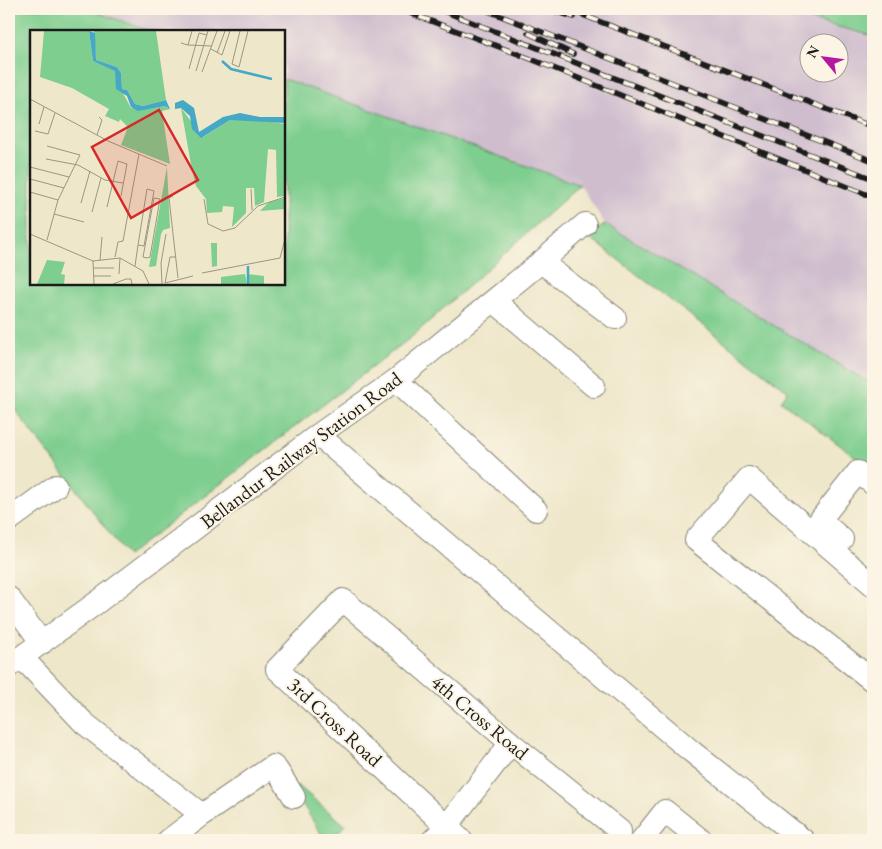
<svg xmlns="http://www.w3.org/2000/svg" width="882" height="849" viewBox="0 0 882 849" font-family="'EB Garamond',serif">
	<rect width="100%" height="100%" fill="#fcf5e5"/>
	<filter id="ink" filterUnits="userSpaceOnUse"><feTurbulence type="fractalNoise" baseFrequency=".02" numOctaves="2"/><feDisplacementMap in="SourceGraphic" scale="10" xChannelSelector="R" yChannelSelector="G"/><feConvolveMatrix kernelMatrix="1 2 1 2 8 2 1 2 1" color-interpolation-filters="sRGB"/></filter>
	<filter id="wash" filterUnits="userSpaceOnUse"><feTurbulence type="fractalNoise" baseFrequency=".0096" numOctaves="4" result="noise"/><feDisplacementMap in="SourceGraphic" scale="20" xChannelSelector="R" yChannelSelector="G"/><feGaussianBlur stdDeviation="1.12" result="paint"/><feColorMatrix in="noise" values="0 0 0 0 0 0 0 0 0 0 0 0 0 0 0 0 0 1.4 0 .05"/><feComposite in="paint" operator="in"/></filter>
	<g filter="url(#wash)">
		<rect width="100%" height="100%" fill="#eee7ca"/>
		<path fill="#cfbdce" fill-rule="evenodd" d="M 87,9 L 771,9 L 873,36 L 873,385 L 605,224 L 580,185 L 284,79 L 284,31 L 150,31 ZM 810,42 L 840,42 L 840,72 L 810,72 Z"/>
		<path fill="#7ece8f" stroke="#4d7556" d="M 9,9 L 87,9 L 150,31 L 31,31 L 31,284 L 284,284 L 284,79 L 580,185 L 414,335 L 127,556 L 9,402 Z
			M 771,9 L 873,9 L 873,36 Z
			M 605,224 L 873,385 L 873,470 L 781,401 L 788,391 L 589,237 Z
			M 297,785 L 345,825 L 331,840 L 325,840 L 293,789 Z"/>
	</g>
	<g filter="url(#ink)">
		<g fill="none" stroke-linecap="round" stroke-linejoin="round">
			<defs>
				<path id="minor" d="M 541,262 L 615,318
					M 494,301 L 594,386
					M 396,380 L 536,510
					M 318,435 L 691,751 L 803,840
					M 9,520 L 56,486
					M 842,539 L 820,520 L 858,472 L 873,484
					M 873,585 L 749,478 L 696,540 L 873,681
					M 9,598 L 42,643
					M 20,658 L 30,666 L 84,723 L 202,815 L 169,840
					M 9,666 L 99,601 L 318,435 L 396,380 L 541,262 L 585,224
					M 202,815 L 273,766 L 277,770 L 294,797
					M 433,840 L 446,827 L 511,743
					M 461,840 L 277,669 L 343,600 L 511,743 L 620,831
					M 642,840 L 665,811 L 701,840"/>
			</defs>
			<use href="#minor" stroke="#858273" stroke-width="24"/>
			<use href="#minor" stroke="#fff" stroke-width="22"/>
			<defs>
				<path id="rail" d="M 399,9 L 526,57 L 873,197
					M 438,9 L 873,179
					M 483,9 L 873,161
					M 548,9 L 574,17
					M 567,9 L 873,127
					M 528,33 L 573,54"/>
			</defs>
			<use href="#rail" stroke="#1c1c1c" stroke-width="5.5"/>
			<use href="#rail" stroke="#fcf5e5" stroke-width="4" stroke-dasharray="11" stroke-linecap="butt"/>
		</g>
	</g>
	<g text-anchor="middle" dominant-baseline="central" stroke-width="4" stroke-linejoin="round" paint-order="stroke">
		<g font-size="20" fill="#1c1c1c" stroke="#fcf5e5">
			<text transform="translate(301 450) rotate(-37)">Bellandur Railway Station Road</text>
			<text transform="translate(480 717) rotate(40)">4th Cross Road</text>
			<text transform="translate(335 722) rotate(43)">3rd Cross Road</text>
		</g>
	</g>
	<g transform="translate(30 30)">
		<rect width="255" height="255" fill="#eee7ca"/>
		<path d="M 14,1 L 59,1 L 63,31 L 85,40 L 88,54 L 101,78 L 116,79 L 135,76 L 140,79 L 132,81 L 140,134 L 91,115 L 98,97 L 90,89 L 89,92 L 75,86 L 79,79 L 42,58 L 10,47 ZM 64,1 L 126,1 L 136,70 L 113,76 L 105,74 L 97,60 L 92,59 L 91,43 L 87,37 L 66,30 ZM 151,78 L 173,107 L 200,90 L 230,90 L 255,94 L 255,166 L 247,167 L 246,120 L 238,119 L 234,172 L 225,176 L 224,158 L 216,158 L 216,183 L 202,197 L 204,177 L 193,176 L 192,182 L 177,183 L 176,169 L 166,156 L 162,140 ZM 137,137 L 140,198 L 133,200 L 131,204 L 126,236 L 119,237 ZM 255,168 L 255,179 L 230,181 L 239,172 ZM 181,213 L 187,213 L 187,236 L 182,237 ZM 17,230 L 35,232 L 31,244 L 35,245 L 34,254 L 7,254 ZM 215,244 L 217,254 L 191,254 L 191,247 ZM 217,244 L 234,246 L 234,254 L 219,254 Z" fill="#7ece8f"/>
		<path d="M 59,1 L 65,3 L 66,30 L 87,37 L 91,43 L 92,59 L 97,60 L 105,74 L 113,76 L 136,70 L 140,79 L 135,76 L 108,81 L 101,77 L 97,66 L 86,59 L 85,41 L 63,31 ZM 153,70 L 164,78 L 169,102 L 193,87 L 210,83 L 230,87 L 255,87 L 255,93 L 200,90 L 171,108 L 162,99 L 160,86 L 151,78 L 145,79 L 145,73 Z" fill="#45a8c5"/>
		<path fill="none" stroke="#45a8c5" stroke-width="2.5" d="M 192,31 L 201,39 L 242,49M 218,254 L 218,236"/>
		<path fill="none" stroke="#9a9684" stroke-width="1" d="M 210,1 L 202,34 L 209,37 L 218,1M 151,13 L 158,15 L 162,1M 158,15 L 182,16M 181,19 L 192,25 L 200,1M 187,23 L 195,1M 159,39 L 169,3 L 177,5M 166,41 L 178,1M 172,42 L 187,1M 0,69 L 78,111 L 137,136M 9,94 L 14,77M 5,101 L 18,104 L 25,83M 67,105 L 72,90 L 69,87M 16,129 L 48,135 L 75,150 L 93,153M 0,137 L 39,147M 0,149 L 34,158M 221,159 L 222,180M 0,162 L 28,170M 143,166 L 139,168 L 148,248M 124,168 L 130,169 L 120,227 L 117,228 L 113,227 ZM 174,169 L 178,194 L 193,201 L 205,198 L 228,176 L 255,167M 51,173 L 60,141M 77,177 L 88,131 L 97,134 L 91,166M 62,182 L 71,148M 24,184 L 54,192M 0,204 L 63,231 L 90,228 L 113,241 L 119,254M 17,210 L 28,170 L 50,125 L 17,116M 85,227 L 88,212 L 93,211 L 109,124M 70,230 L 72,207M 63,231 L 64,254M 105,236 L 108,215 L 117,159 L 124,161 L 114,216 L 108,215M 64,238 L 84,238M 172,243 L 250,228 L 255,209M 89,244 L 90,228M 64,246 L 81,246M 135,253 L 140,227 L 146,227M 135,253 L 163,246M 83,254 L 96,249 L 101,249 L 102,254M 132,254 L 131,233 L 136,204"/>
		<path fill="#d62828" fill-opacity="0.15" stroke="#d62828" stroke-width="2.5" d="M 129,80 L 168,150 L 101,188 L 62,117 Z"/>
		<rect width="255" height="255" fill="none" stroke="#1c1c1c" stroke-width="2.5"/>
	</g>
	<rect width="882" height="849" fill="none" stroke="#fcf5e5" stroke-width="30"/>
	<g transform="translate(824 58) rotate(299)"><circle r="24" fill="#fcf5e5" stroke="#a29e95"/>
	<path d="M0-4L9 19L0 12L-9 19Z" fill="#b5179e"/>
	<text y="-8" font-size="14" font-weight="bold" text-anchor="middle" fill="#1c1c1c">N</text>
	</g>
</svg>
